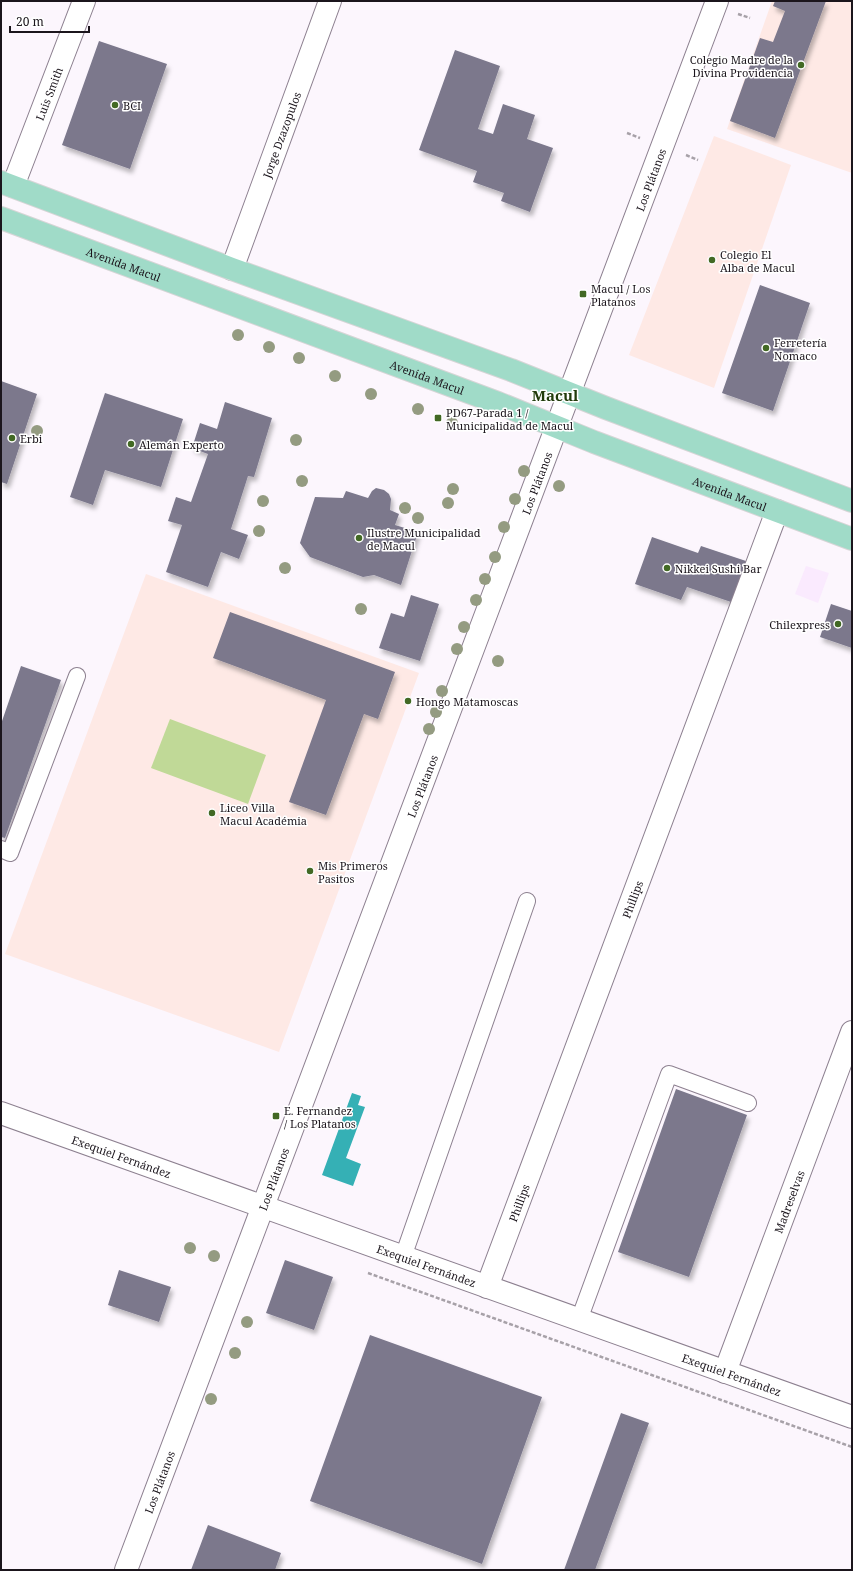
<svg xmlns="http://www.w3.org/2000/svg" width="853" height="1571" viewBox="0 0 853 1571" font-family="'Noto Serif',serif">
	<defs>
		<filter id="shadow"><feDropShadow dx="2.5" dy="4.5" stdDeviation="2" flood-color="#0004"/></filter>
	</defs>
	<rect width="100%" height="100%" fill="#fcf6fd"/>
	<path fill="#faeafe" d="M 806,566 L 829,573 L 818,603 L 795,594 Z"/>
	<path fill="#fee9e5" d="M 772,1 L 852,1 L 852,173 L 727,129 Z
		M 714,136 L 791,165 L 714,388 L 629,355 Z
		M 146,574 L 419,673 L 279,1052 L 5,954 Z"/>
	<path fill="#c0d997" d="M 170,719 L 266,755 L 248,804 L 151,768 Z"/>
	<path fill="#35b0b5" d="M 352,1093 L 361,1096 L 358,1105 L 365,1107 L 346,1158 L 361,1164 L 353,1186 L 322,1175 Z"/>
	<path fill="#7b788c" filter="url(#shadow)" d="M 775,1 L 826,1 L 775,138 L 730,121 L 760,38 L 773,42 L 785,11 L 773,6 Z
		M 99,41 L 167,64 L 130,169 L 62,145 Z
		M 455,50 L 500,66 L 478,129 L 493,134 L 503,104 L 535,115 L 527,139 L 553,148 L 530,212 L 501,201 L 504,193 L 473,182 L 477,171 L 419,150 Z
		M 760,285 L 810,303 L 773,411 L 722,393 Z
		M 1,381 L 37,394 L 7,484 L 1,482 Z
		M 105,393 L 183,419 L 161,487 L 105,470 L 93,505 L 70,497 Z
		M 225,402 L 272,418 L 254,477 L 248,476 L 231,529 L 248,535 L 239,559 L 221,552 L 208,587 L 166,572 L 182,525 L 168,521 L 176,497 L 191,502 L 208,454 L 192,448 L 200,423 L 217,429 Z
		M 376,488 L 384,490 L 389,494 L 391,499 L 390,510 L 399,514 L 395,525 L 418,532 L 401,585 L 374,575 L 363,577 L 310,557 L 300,543 L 315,497 L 343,498 L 346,491 L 368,498 L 372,491 Z
		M 652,537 L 698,553 L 701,546 L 746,561 L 731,602 L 687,587 L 681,600 L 635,584 Z
		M 411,595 L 439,604 L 420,661 L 379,648 L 391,613 L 404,617 Z
		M 831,604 L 852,611 L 852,648 L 820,637 Z
		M 230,612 L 395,672 L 378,719 L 364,714 L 326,815 L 289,802 L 326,700 L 213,658 Z
		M 21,666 L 61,680 L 5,838 L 1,837 L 1,724 Z
		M 676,1089 L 747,1115 L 689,1277 L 618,1252 Z
		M 285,1260 L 333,1277 L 314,1330 L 266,1313 Z
		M 119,1270 L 171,1287 L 159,1322 L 108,1305 Z
		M 370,1335 L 542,1397 L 482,1564 L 310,1501 Z
		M 621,1413 L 649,1423 L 595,1570 L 564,1570 Z
		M 208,1525 L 281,1553 L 275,1570 L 191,1570 Z"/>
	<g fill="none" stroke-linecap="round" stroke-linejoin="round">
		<defs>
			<path id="service" d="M 1,849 L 10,853 L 77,676
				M 403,1257 L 527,901
				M 579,1320 L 669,1074 L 748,1103"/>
			<g id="minor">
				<path id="s1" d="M 13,186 L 84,1"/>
				<path id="s2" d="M 232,269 L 330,1"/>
				<path id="s3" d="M 487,1287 L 777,511"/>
				<path id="s4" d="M 725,1372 L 852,1032"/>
			</g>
			<g id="tertiary">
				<path id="s5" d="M 1,1113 L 852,1417"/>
				<path id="s6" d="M 126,1570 C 322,1047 522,525 717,1"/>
			</g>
			<g id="primary">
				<path d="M 1,182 L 232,269 L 511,370 L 606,408 L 852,501"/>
				<path id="s7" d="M 1,218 L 498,403 L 594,442 L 852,539"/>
			</g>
		</defs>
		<use href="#service" stroke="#8d8090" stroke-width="18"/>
		<use href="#minor" stroke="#8d8090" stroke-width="24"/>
		<use href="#tertiary" stroke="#8d8090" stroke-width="24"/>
		<use href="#primary" stroke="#d6d5d6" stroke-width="24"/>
		<path stroke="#a7a1a8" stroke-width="2.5" stroke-dasharray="4 2" stroke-linecap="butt" d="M 738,14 L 750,18
			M 627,133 L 640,138
			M 686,155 L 698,160
			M 368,1273 L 852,1447"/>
		<use href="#service" stroke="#fff" stroke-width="16"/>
		<use href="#minor" stroke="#fff" stroke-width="22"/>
		<use href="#tertiary" stroke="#fff" stroke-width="22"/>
		<use href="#primary" stroke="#a0dbc8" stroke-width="22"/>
	</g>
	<g fill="#949b81">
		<circle cx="238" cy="335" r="6"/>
		<circle cx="269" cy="347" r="6"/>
		<circle cx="299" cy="358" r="6"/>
		<circle cx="335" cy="376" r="6"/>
		<circle cx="371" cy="394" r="6"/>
		<circle cx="418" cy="409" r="6"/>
		<circle cx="452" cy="423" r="6"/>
		<circle cx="37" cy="431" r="6"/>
		<circle cx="296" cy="440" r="6"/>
		<circle cx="524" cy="471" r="6"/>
		<circle cx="302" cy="481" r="6"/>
		<circle cx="559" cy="486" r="6"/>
		<circle cx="453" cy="489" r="6"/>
		<circle cx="515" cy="499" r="6"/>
		<circle cx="263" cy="501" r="6"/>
		<circle cx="448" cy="503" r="6"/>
		<circle cx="405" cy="508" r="6"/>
		<circle cx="418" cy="518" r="6"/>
		<circle cx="504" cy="527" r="6"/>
		<circle cx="259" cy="531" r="6"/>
		<circle cx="495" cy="557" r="6"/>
		<circle cx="285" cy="568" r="6"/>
		<circle cx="485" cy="579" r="6"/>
		<circle cx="476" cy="600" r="6"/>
		<circle cx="361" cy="609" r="6"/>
		<circle cx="464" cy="627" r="6"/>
		<circle cx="457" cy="649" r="6"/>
		<circle cx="498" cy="661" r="6"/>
		<circle cx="442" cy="691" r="6"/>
		<circle cx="436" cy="712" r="6"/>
		<circle cx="429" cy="729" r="6"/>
		<circle cx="190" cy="1248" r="6"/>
		<circle cx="214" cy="1256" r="6"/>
		<circle cx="247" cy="1322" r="6"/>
		<circle cx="235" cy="1353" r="6"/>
		<circle cx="211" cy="1399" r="6"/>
	</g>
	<g fill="#426924" stroke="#fff" stroke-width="1.5">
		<circle cx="801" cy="65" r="4"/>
		<circle cx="115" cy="105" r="4"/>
		<circle cx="712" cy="260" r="4"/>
		<rect x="579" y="290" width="8" height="8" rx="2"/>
		<circle cx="766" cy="348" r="4"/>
		<rect x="434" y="414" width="8" height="8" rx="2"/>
		<circle cx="12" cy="438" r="4"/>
		<circle cx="131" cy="444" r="4"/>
		<circle cx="359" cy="538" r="4"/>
		<circle cx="667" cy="568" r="4"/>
		<circle cx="838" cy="624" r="4"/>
		<circle cx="408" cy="701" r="4"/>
		<circle cx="212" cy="813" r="4"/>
		<circle cx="310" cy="871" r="4"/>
		<rect x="272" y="1112" width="8" height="8" rx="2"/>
	</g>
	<g text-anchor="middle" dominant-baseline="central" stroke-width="3" stroke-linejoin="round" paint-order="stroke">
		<g font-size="11" fill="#1b151c" stroke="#fff" text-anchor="start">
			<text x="793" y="59" text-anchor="end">Colegio Madre de la<tspan x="793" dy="13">Divina Providencia</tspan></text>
			<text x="123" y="105">BCI</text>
			<text x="720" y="254">Colegio El<tspan x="720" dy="13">Alba de Macul</tspan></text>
			<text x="591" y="288">Macul / Los<tspan x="591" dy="13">Platanos</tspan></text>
			<text x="774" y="342">Ferretería<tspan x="774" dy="13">Nomaco</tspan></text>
			<text x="446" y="412">PD67-Parada 1 /<tspan x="446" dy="13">Municipalidad de Macul</tspan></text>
			<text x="20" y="438">Erbi</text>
			<text x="139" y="444">Alemán Experto</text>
			<text x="367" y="532">Ilustre Municipalidad<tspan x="367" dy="13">de Macul</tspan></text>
			<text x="675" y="568">Nikkei Sushi Bar</text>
			<text x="830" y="624" text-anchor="end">Chilexpress</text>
			<text x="416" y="701">Hongo Matamoscas</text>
			<text x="220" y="807">Liceo Villa<tspan x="220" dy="13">Macul Académia</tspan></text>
			<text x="318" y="865">Mis Primeros<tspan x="318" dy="13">Pasitos</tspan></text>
			<text x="284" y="1110">E. Fernandez<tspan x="284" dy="13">/ Los Platanos</tspan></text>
		</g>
		<g font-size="11" fill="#1b151c" stroke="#fff">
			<text stroke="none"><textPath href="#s1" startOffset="99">Luis Smith</textPath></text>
			<text stroke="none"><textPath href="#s2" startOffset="143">Jorge Dzazopulos</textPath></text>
			<text stroke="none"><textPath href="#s6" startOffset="1486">Los Plátanos</textPath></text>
			<text stroke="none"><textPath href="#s7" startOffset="131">Avenida Macul</textPath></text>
			<text stroke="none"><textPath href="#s7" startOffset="455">Avenida Macul</textPath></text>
			<text stroke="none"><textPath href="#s6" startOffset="1162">Los Plátanos</textPath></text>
			<text stroke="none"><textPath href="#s7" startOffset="779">Avenida Macul</textPath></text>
			<text stroke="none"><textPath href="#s6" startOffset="838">Los Plátanos</textPath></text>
			<text stroke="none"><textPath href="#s3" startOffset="414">Phillips</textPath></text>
			<text stroke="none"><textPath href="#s5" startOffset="128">Exequiel Fernández</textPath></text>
			<text stroke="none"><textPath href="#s6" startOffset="418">Los Plátanos</textPath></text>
			<text stroke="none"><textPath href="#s3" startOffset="90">Phillips</textPath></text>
			<text stroke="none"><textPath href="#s4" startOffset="182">Madreselvas</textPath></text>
			<text stroke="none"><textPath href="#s5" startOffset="452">Exequiel Fernández</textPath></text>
			<text stroke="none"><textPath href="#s5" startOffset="776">Exequiel Fernández</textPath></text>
			<text stroke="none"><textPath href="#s6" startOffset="94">Los Plátanos</textPath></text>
		</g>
		<g font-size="15" font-weight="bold" fill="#213b0b" stroke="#fff">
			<text x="555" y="395">Macul</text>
		</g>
	</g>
	<rect width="853" height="1571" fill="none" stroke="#1b151c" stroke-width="4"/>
	<path d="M10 26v6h79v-6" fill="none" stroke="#1b151c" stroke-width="2"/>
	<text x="16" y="26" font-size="12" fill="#1b151c" stroke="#ffffff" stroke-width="3" paint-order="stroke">20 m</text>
</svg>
